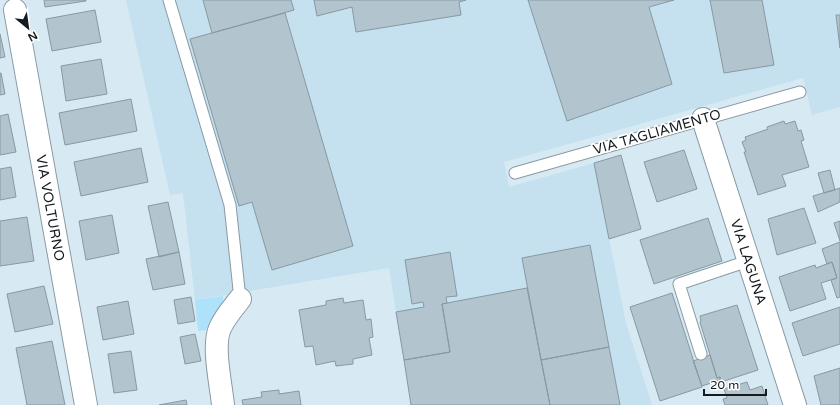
<svg xmlns="http://www.w3.org/2000/svg" width="840" height="405" viewBox="0 0 840 405" font-family="'Varela Round',sans-serif">
	<rect width="100%" height="100%" fill="#d7eaf4"/>
	<path fill="#c5e0ee" d="M 126,0 L 840,0 L 840,107 L 812,115 L 803,78 L 504,162 L 509,187 L 594,163 L 626,323 L 652,405 L 411,405 L 389,268 L 195,300 L 183,193 L 170,195 Z"/>
	<path fill="#aee1fa" d="M 223,296 L 223,301 L 206,330 L 198,331 L 195,300 Z"/>
	<path fill="#b2c5ce" stroke="#8799a2" d="M 44,0 L 86,0 L 86,1 L 45,7 Z
		M 203,0 L 291,0 L 294,10 L 212,33 Z
		M 314,0 L 466,0 L 459,2 L 461,15 L 356,32 L 352,7 L 317,16 Z
		M 528,0 L 674,0 L 649,7 L 672,84 L 567,121 Z
		M 710,0 L 762,0 L 774,65 L 724,73 Z
		M 95,10 L 101,42 L 52,51 L 46,19 Z
		M 285,13 L 353,246 L 272,270 L 252,202 L 239,206 L 190,39 Z
		M 836,15 L 840,15 L 840,48 Z
		M 0,34 L 5,57 L 0,58 Z
		M 101,59 L 107,94 L 66,101 L 61,66 Z
		M 0,73 L 1,73 L 5,94 L 0,95 Z
		M 131,99 L 137,131 L 65,145 L 59,113 Z
		M 8,114 L 16,152 L 0,155 L 0,116 Z
		M 784,121 L 785,124 L 795,121 L 798,131 L 801,130 L 804,140 L 801,141 L 809,167 L 782,175 L 786,186 L 758,195 L 744,152 L 746,152 L 742,142 L 746,140 L 745,137 L 768,129 L 767,127 Z
		M 141,148 L 148,182 L 81,196 L 74,162 Z
		M 684,150 L 697,189 L 657,202 L 644,162 Z
		M 621,155 L 641,229 L 609,239 L 594,163 Z
		M 11,167 L 16,197 L 0,200 L 0,169 Z
		M 830,170 L 835,190 L 824,193 L 818,173 Z
		M 840,188 L 840,202 L 818,212 L 813,196 Z
		M 168,202 L 179,252 L 159,257 L 148,206 Z
		M 804,208 L 816,243 L 777,255 L 768,219 Z
		M 112,215 L 119,253 L 86,260 L 79,221 Z
		M 27,217 L 34,261 L 0,266 L 0,221 Z
		M 708,218 L 722,261 L 654,284 L 640,240 Z
		M 840,221 L 840,241 L 834,223 Z
		M 840,242 L 840,297 L 837,298 L 831,280 L 837,278 L 832,262 L 827,264 L 822,249 Z
		M 590,245 L 609,347 L 541,360 L 522,258 Z
		M 179,252 L 185,284 L 153,290 L 146,259 Z
		M 450,252 L 457,296 L 446,297 L 447,303 L 442,304 L 450,352 L 404,360 L 396,312 L 424,307 L 423,302 L 412,304 L 405,260 Z
		M 832,262 L 837,278 L 821,283 L 826,299 L 790,311 L 779,277 L 815,265 L 816,268 Z
		M 44,286 L 53,324 L 15,332 L 7,294 Z
		M 527,288 L 550,405 L 411,405 L 404,360 L 450,352 L 442,304 Z
		M 672,293 L 702,387 L 660,401 L 630,307 Z
		M 191,297 L 195,321 L 178,324 L 174,300 Z
		M 343,298 L 344,303 L 363,300 L 366,320 L 371,319 L 373,337 L 369,338 L 372,355 L 353,359 L 353,364 L 336,366 L 335,361 L 316,365 L 313,346 L 305,347 L 299,310 L 326,305 L 326,301 Z
		M 128,301 L 134,334 L 103,340 L 97,307 Z
		M 737,305 L 758,370 L 721,382 L 720,377 L 717,378 L 700,322 L 701,321 L 700,316 Z
		M 840,307 L 840,344 L 803,356 L 792,323 Z
		M 195,334 L 201,361 L 185,364 L 180,337 Z
		M 52,341 L 65,405 L 27,405 L 16,348 Z
		M 609,347 L 620,405 L 550,405 L 541,360 Z
		M 131,351 L 137,390 L 114,393 L 108,354 Z
		M 710,355 L 717,378 L 720,377 L 720,380 L 702,386 L 693,361 Z
		M 840,368 L 840,405 L 821,405 L 814,376 Z
		M 747,382 L 750,390 L 762,386 L 768,405 L 725,405 L 723,399 L 727,398 L 724,389 Z
		M 279,390 L 279,394 L 299,391 L 301,405 L 243,405 L 242,400 L 262,397 L 261,392 Z
		M 186,400 L 187,405 L 159,405 Z"/>
	<g fill="none" stroke-linecap="round" stroke-linejoin="round">
		<defs>
			<path id="lane" d="M 169,0 L 230,205 L 240,299
				M 515,173 L 800,92
				M 701,354 L 679,284 L 748,261"/>
			<g id="street">
				<path id="s1" d="M 15,10 L 86,405"/>
				<path id="s2" d="M 703,119 L 795,405"/>
				<path d="M 223,405 C 221,384 212,346 220,328 C 225,317 233,308 240,299"/>
			</g>
		</defs>
		<use href="#lane" stroke="#899aa4" stroke-width="13"/>
		<use href="#street" stroke="#899aa4" stroke-width="24"/>
		<use href="#lane" stroke="#fff" stroke-width="11"/>
		<use href="#street" stroke="#fff" stroke-width="22"/>
	</g>
	<g text-anchor="middle" dominant-baseline="central" stroke-width="3.5" stroke-linejoin="round" paint-order="stroke">
		<g font-size="14" fill="#151b1f" stroke="#fff">
			<text transform="translate(657 132) rotate(-16)">VIA TAGLIAMENTO</text>
			<text stroke="none"><textPath href="#s1" startOffset="201">VIA VOLTURNO</textPath></text>
			<text stroke="none"><textPath href="#s2" startOffset="150">VIA LAGUNA</textPath></text>
		</g>
	</g>
	<g transform="translate(28 28) rotate(151)" stroke="#ffffff" stroke-width="3" paint-order="stroke">
	<path d="M0-3L7 15L0 10L-7 15Z" fill="#151b1f"/>
	<text y="-6" font-size="11" font-weight="bold" text-anchor="middle" fill="#151b1f">N</text>
	</g>
	<path d="M704 389v6h62v-6" fill="none" stroke="#151b1f" stroke-width="2"/>
	<text x="710" y="389" font-size="12" fill="#151b1f" stroke="#ffffff" stroke-width="3" paint-order="stroke">20 m</text>
</svg>
